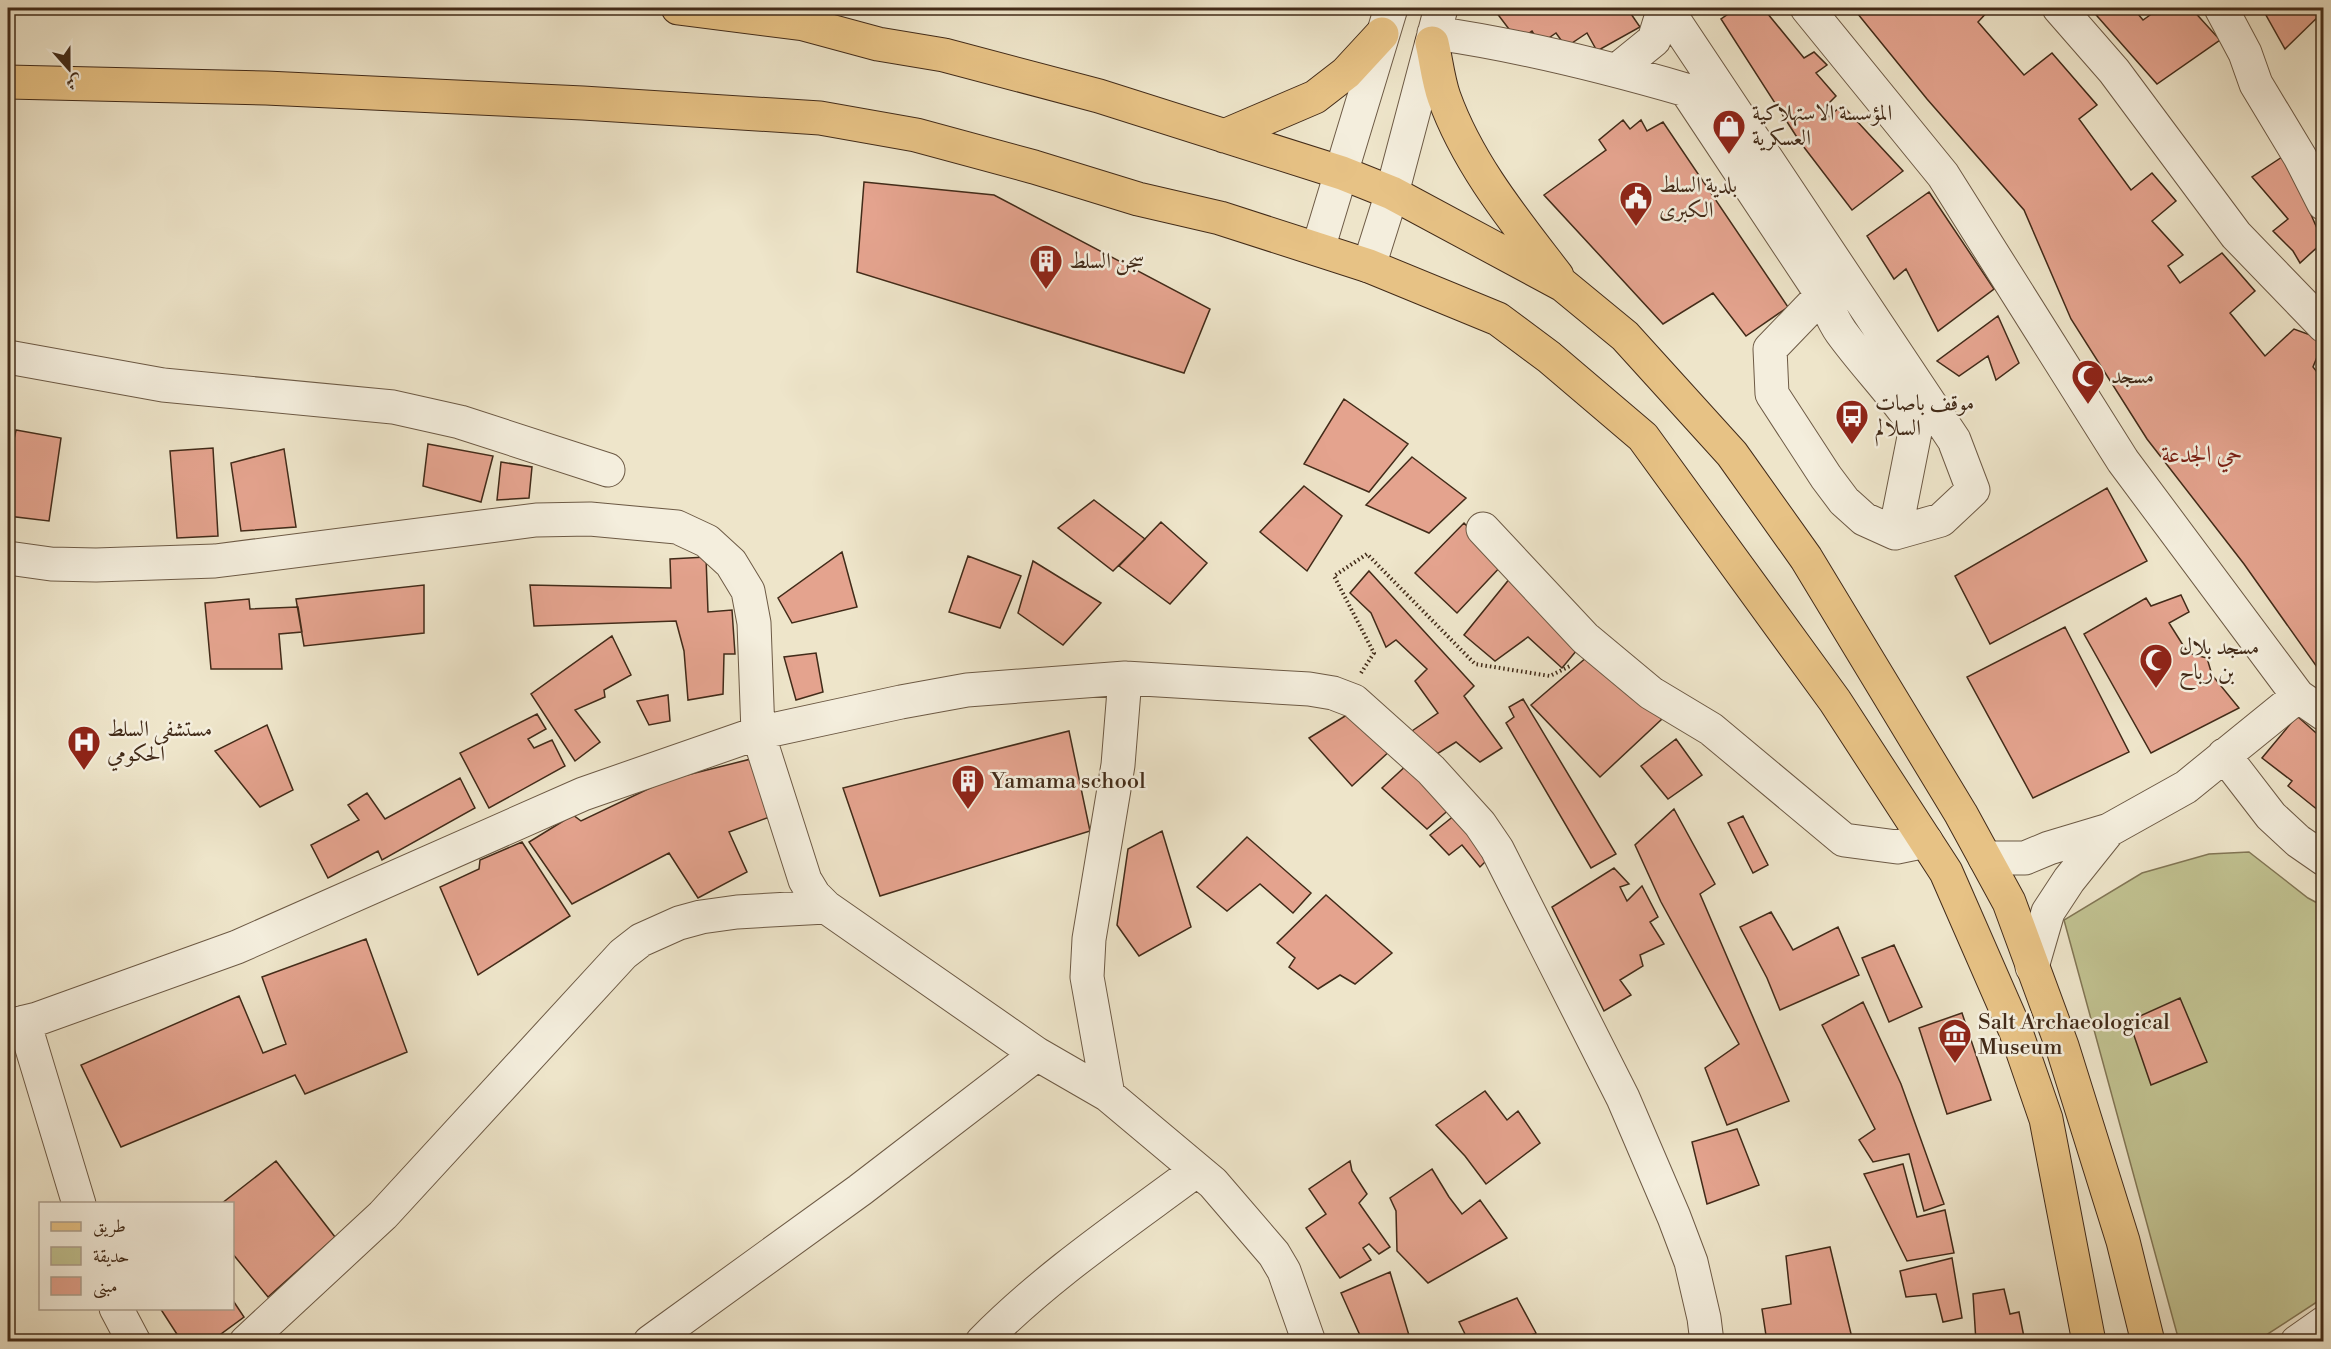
<svg xmlns="http://www.w3.org/2000/svg" width="2331" height="1349" viewBox="0 0 2331 1349" font-family="'Libre Bodoni',Amiri,serif">
	<rect width="100%" height="100%" fill="#eee5ca"/>
	<filter id="stains"><feTurbulence type="fractalNoise" baseFrequency=".00333" numOctaves="4"/><feColorMatrix values="0 0 0 0 .2 0 0 0 0 .09 0 0 0 0 .02 0 0 0 .5 -.17"/></filter>
	<radialGradient id="worn" r=".72"><stop offset=".6" stop-color="#630" stop-opacity="0"/><stop offset="1" stop-color="#630" stop-opacity=".3"/></radialGradient>
	<path fill="#c1c291" stroke="#827655" stroke-width="1.5" d="M 2249,852 L 2308,898 L 2323,906 L 2323,1298 L 2257,1341 L 2179,1341 L 2064,920 L 2142,873 L 2209,854 Z"/>
	<path fill="#e4a38e" stroke="#422b19" stroke-width="1.5" d="M 1493,8 L 1627,8 L 1640,27 L 1597,51 L 1587,33 L 1566,47 L 1556,33 L 1540,44 L 1532,31 L 1518,41 Z
		M 1737,8 L 1763,8 L 1804,58 L 1814,52 L 1827,65 L 1816,73 L 1836,96 L 1823,109 L 1829,117 L 1842,105 L 1903,171 L 1852,210 L 1800,142 L 1721,19 Z
		M 1853,8 L 1925,8 L 1928,12 L 1931,8 L 1991,8 L 1978,22 L 2024,75 L 2052,53 L 2097,105 L 2079,119 L 2131,190 L 2152,173 L 2176,201 L 2152,221 L 2183,255 L 2168,266 L 2180,283 L 2222,253 L 2255,291 L 2230,313 L 2265,356 L 2294,329 L 2324,340 L 2313,367 L 2324,381 L 2324,677 L 2244,564 L 2147,439 L 2071,319 L 2024,210 L 1927,99 Z
		M 2090,8 L 2133,8 L 2143,20 L 2160,8 L 2191,8 L 2220,40 L 2157,84 Z
		M 2262,8 L 2324,8 L 2324,11 L 2285,49 Z
		M 1623,120 L 1630,129 L 1641,120 L 1647,131 L 1663,122 L 1788,307 L 1746,336 L 1713,293 L 1663,324 L 1544,195 L 1606,150 L 1599,140 Z
		M 2285,155 L 2323,242 L 2300,263 L 2293,251 L 2273,231 L 2288,219 L 2252,177 Z
		M 864,182 L 994,195 L 1210,309 L 1184,373 L 857,272 Z
		M 1929,192 L 1994,289 L 1938,331 L 1906,269 L 1894,279 L 1867,236 Z
		M 1998,316 L 2019,363 L 1996,380 L 1988,356 L 1959,376 L 1937,361 Z
		M 1344,399 L 1408,444 L 1369,492 L 1304,464 Z
		M 16,430 L 61,438 L 49,521 L 8,516 L 8,467 Z
		M 428,444 L 493,456 L 481,502 L 423,486 Z
		M 213,448 L 218,536 L 177,538 L 170,451 Z
		M 284,449 L 296,527 L 241,531 L 231,463 Z
		M 1412,457 L 1466,498 L 1429,533 L 1366,505 Z
		M 501,462 L 532,467 L 529,498 L 497,500 Z
		M 1304,486 L 1342,516 L 1307,571 L 1260,532 Z
		M 2107,488 L 2147,561 L 1990,644 L 1955,576 Z
		M 1094,500 L 1145,539 L 1113,571 L 1058,528 Z
		M 1161,522 L 1207,563 L 1170,604 L 1119,566 Z
		M 1464,523 L 1503,564 L 1457,613 L 1415,573 Z
		M 842,552 L 857,607 L 792,623 L 778,598 Z
		M 968,556 L 1021,576 L 1000,628 L 949,612 Z
		M 706,557 L 708,612 L 732,610 L 735,654 L 724,654 L 723,694 L 688,700 L 684,651 L 676,621 L 534,626 L 530,585 L 671,588 L 670,559 Z
		M 1033,561 L 1101,603 L 1063,645 L 1018,613 Z
		M 1369,571 L 1474,686 L 1464,696 L 1502,748 L 1480,762 L 1456,742 L 1432,757 L 1409,733 L 1438,713 L 1415,681 L 1427,669 L 1396,640 L 1386,647 L 1371,613 L 1350,593 Z
		M 1511,577 L 1577,650 L 1562,668 L 1528,637 L 1495,661 L 1464,635 Z
		M 424,585 L 424,633 L 304,646 L 296,599 Z
		M 2181,595 L 2189,612 L 2169,623 L 2188,653 L 2207,658 L 2212,675 L 2239,708 L 2151,753 L 2084,634 L 2146,598 L 2151,606 Z
		M 249,599 L 250,609 L 298,607 L 302,632 L 279,634 L 282,669 L 211,669 L 205,603 Z
		M 2065,627 L 2129,752 L 2033,798 L 1967,677 Z
		M 612,636 L 631,675 L 604,690 L 605,697 L 575,710 L 600,742 L 575,761 L 531,694 Z
		M 1594,651 L 1662,719 L 1600,777 L 1531,705 Z
		M 816,653 L 823,692 L 796,700 L 784,657 Z
		M 668,695 L 670,721 L 649,725 L 637,701 Z
		M 1523,699 L 1616,854 L 1591,868 L 1506,723 L 1514,717 L 1509,707 Z
		M 1355,710 L 1393,748 L 1352,786 L 1309,738 Z
		M 537,714 L 546,729 L 528,739 L 534,748 L 552,740 L 565,766 L 489,808 L 460,753 Z
		M 2297,716 L 2324,740 L 2324,815 L 2288,786 L 2292,781 L 2262,758 Z
		M 267,725 L 293,790 L 260,807 L 215,751 Z
		M 1069,731 L 1090,831 L 880,896 L 843,788 Z
		M 1676,739 L 1702,775 L 1668,799 L 1641,766 Z
		M 751,759 L 775,815 L 729,832 L 747,872 L 698,898 L 669,853 L 572,904 L 529,842 L 573,815 L 581,821 L 667,780 Z
		M 1409,763 L 1453,806 L 1427,829 L 1382,788 Z
		M 460,778 L 475,808 L 382,860 L 378,851 L 328,878 L 311,845 L 359,820 L 348,805 L 367,793 L 385,819 Z
		M 1674,809 L 1715,884 L 1700,894 L 1789,1101 L 1727,1125 L 1705,1068 L 1739,1044 L 1661,902 L 1635,845 Z
		M 1460,811 L 1494,853 L 1480,867 L 1462,845 L 1449,855 L 1430,835 Z
		M 1743,816 L 1768,865 L 1753,873 L 1728,823 Z
		M 1162,831 L 1191,927 L 1139,956 L 1117,925 L 1128,849 Z
		M 1247,837 L 1311,893 L 1293,913 L 1260,884 L 1227,911 L 1197,887 Z
		M 522,842 L 570,916 L 478,975 L 440,887 L 479,869 L 480,860 Z
		M 1614,868 L 1629,884 L 1620,887 L 1627,901 L 1642,886 L 1658,917 L 1650,922 L 1664,944 L 1640,955 L 1643,966 L 1620,980 L 1631,995 L 1604,1011 L 1552,907 Z
		M 1326,895 L 1392,953 L 1355,984 L 1340,975 L 1318,989 L 1289,967 L 1295,958 L 1277,943 Z
		M 1771,912 L 1793,950 L 1838,927 L 1859,975 L 1780,1010 L 1767,978 L 1740,927 Z
		M 366,939 L 407,1052 L 305,1094 L 295,1075 L 121,1147 L 81,1065 L 239,996 L 263,1053 L 286,1044 L 262,977 Z
		M 1894,945 L 1922,1007 L 1889,1022 L 1862,958 Z
		M 2180,998 L 2207,1062 L 2151,1085 L 2129,1021 Z
		M 1863,1002 L 1901,1084 L 1944,1204 L 1924,1211 L 1909,1154 L 1873,1162 L 1859,1140 L 1875,1129 L 1822,1025 Z
		M 1962,1013 L 1991,1100 L 1947,1114 L 1919,1028 Z
		M 1485,1091 L 1507,1120 L 1518,1111 L 1540,1143 L 1486,1184 L 1465,1156 L 1436,1125 Z
		M 1737,1129 L 1759,1185 L 1707,1204 L 1692,1142 Z
		M 276,1161 L 335,1237 L 268,1297 L 232,1253 L 232,1204 L 221,1204 Z
		M 1350,1161 L 1352,1171 L 1367,1194 L 1359,1203 L 1390,1247 L 1379,1254 L 1369,1244 L 1363,1248 L 1371,1260 L 1340,1278 L 1306,1228 L 1326,1214 L 1309,1189 Z
		M 1903,1164 L 1917,1217 L 1945,1210 L 1954,1253 L 1907,1261 L 1864,1174 Z
		M 1432,1169 L 1449,1197 L 1462,1214 L 1480,1200 L 1507,1238 L 1428,1283 L 1397,1251 L 1396,1211 L 1390,1198 Z
		M 1830,1247 L 1853,1342 L 1767,1342 L 1762,1309 L 1791,1304 L 1786,1256 Z
		M 1952,1258 L 1962,1318 L 1943,1322 L 1936,1294 L 1906,1297 L 1900,1271 Z
		M 1390,1272 L 1411,1342 L 1363,1342 L 1341,1293 Z
		M 2004,1289 L 2010,1314 L 2019,1312 L 2025,1342 L 1976,1342 L 1973,1294 Z
		M 1517,1298 L 1536,1333 L 1514,1342 L 1469,1342 L 1459,1322 Z
		M 232,1299 L 244,1317 L 210,1342 L 182,1342 L 160,1308 L 232,1308 Z"/>
	<g fill="none" stroke-linecap="round" stroke-linejoin="round">
		<defs>
			<path id="minor" d="M 1666,8 L 1954,440 L 1973,490 L 1941,520 L 1895,533 L 1864,519 L 1844,501 L 1826,477 L 1772,394 L 1770,349 L 1822,295
				M 1807,8 L 1943,175 L 2123,461 L 2298,696 L 2324,714
				M 2059,8 L 2114,71 L 2236,235 L 2324,326
				M 2221,8 L 2245,53 L 2256,84 L 2300,157 L 2324,204
				M 1434,33 C 1520,45 1603,66 1686,90 L 1822,295 C 1828,307 1833,321 1841,332 C 1865,365 1893,393 1916,427 L 1895,533
				M 1617,70 L 1654,40 L 1664,8
				M 1318,249 L 1391,8
				M 1369,266 L 1392,193 L 1441,8
				M 8,357 L 163,385 L 393,407 L 460,422 L 608,470
				M 1483,529 L 1585,638 L 1651,693 L 1711,729 L 1844,840 L 1897,847 L 1926,841
				M 8,558 L 51,564 L 96,565 L 215,561 L 536,520 L 590,519 L 677,527 L 707,541 L 731,563 L 748,591 L 754,623 L 758,733 L 805,880 L 814,895 L 826,907 L 1037,1054 L 1108,1095 L 1213,1183 L 1274,1254 L 1284,1271 L 1309,1342
				M 2224,755 L 2271,816 L 2298,841 L 2324,859
				M 1985,858 L 2025,858 L 2049,848 L 2109,830 L 2186,787 L 2298,696
				M 2032,967 L 2048,912 L 2069,880 L 2109,830
				M 24,1022 L 79,1204
				M 8,1026 L 37,1019 L 237,947 L 583,794 L 758,733 L 901,702 L 967,690 L 1125,678 L 1309,689 L 1333,693 L 1354,701 L 1431,770 L 1480,824 L 1497,849 L 1623,1098 L 1674,1217 L 1691,1262 L 1704,1318 L 1707,1342
				M 1108,1095 L 1087,977 L 1089,939 L 1118,765 L 1125,678
				M 116,1308 L 134,1342
				M 246,1342 L 383,1215 L 623,954 L 641,940 L 679,923 L 701,917 L 737,912 L 826,907
				M 650,1342 L 860,1190 L 1037,1054
				M 982,1342 C 1047,1276 1123,1225 1197,1170
				M 2297,1342 L 2324,1323"/>
			<path id="major" d="M 678,8 L 804,24 L 878,44 L 944,55 L 1099,96 L 1342,173 L 1392,193 L 1563,285 L 1625,336 L 1732,454 L 1806,558 L 1961,814 L 2009,902 L 2062,1046 L 2123,1241 L 2148,1342
				M 1432,43 C 1436,60 1438,80 1444,97 C 1468,164 1514,220 1557,276
				M 8,82 L 266,88 L 583,103 L 820,118 L 916,135 L 1034,167 L 1138,199 L 1220,218 L 1369,266 L 1498,319 L 1549,357 L 1643,437 L 1835,701 L 1946,872 L 2016,1032 L 2046,1119 L 2089,1342
				M 1224,136 L 1315,97 L 1346,73 L 1382,34"/>
		</defs>
		<use href="#minor" stroke="#6d5a45" stroke-width="35"/>
		<use href="#major" stroke="#422b19" stroke-width="35"/>
		<path stroke="#422b19" stroke-width="4" stroke-dasharray="1.5 3" stroke-linecap="butt" d="M 1361,673 L 1374,653 L 1334,576 L 1367,554 L 1475,664 L 1550,676 L 1572,665"/>
		<use href="#minor" stroke="#f4eedd" stroke-width="33"/>
		<use href="#major" stroke="#e7c285" stroke-width="33"/>
	</g>
	<defs>
		<symbol id="shop-pin" viewBox="-11 -11 22 30"><path d="M0 17L-7.5 6A9.5 9.5 0 1 1 7.5 6Z" fill="#8f2418" stroke="#f4eedd"/><path d="M-5-2.5h2.3a2.7 3.5 0 0 1 5.4 0H5L5.5 6h-11ZM-1.5-2.5h3a1.5 2.3 0 0 0-3 0Z" fill="#fff"/></symbol>
		<symbol id="civic-pin" viewBox="-11 -11 22 30"><path d="M0 17L-7.5 6A9.5 9.5 0 1 1 7.5 6Z" fill="#8f2418" stroke="#f4eedd"/><path d="M-.6-6.5H3V-4.5H.6V-3L4-1V1h2V6H-6V1h2V-1L-.6-3ZM-1.2 2.5V6h2.4V2.5Z" fill="#fff"/></symbol>
		<symbol id="building-pin" viewBox="-11 -11 22 30"><path d="M0 17L-7.5 6A9.5 9.5 0 1 1 7.5 6Z" fill="#8f2418" stroke="#f4eedd"/><path d="M-4-6H4V6H1V3H-1V6H-4ZM-2.5-4.3h1.7v1.8h-1.7ZM.8-4.3h1.7v1.8H.8ZM-2.5-1h1.7V.8h-1.7ZM.8-1h1.7V.8H.8Z" fill="#fff"/></symbol>
		<symbol id="mosque-pin" viewBox="-11 -11 22 30"><path d="M0 17L-7.5 6A9.5 9.5 0 1 1 7.5 6Z" fill="#8f2418" stroke="#f4eedd"/><path d="M3.5-4.9A6 6 0 1 0 3.5 4.9A5 5 0 1 1 3.5-4.9Z" fill="#fff"/></symbol>
		<symbol id="bus-pin" viewBox="-11 -11 22 30"><path d="M0 17L-7.5 6A9.5 9.5 0 1 1 7.5 6Z" fill="#8f2418" stroke="#f4eedd"/><path d="M-5-6H5V4H4V6H2V4H-2V6H-4V4H-5ZM-3.5-4V0h7V-4ZM-3.5 1.2v1.5H-2V1.2ZM2 1.2v1.5H3.5V1.2Z" fill="#fff"/></symbol>
		<symbol id="hospital-pin" viewBox="-11 -11 22 30"><path d="M0 17L-7.5 6A9.5 9.5 0 1 1 7.5 6Z" fill="#8f2418" stroke="#f4eedd"/><path d="M-5-5h3v3.5h4V-5h3V5h-3V1.5h-4V5h-3Z" fill="#fff"/></symbol>
		<symbol id="museum-pin" viewBox="-11 -11 22 30"><path d="M0 17L-7.5 6A9.5 9.5 0 1 1 7.5 6Z" fill="#8f2418" stroke="#f4eedd"/><path d="M0-6L6-3V-2H-6V-3ZM-5-1h2V3h-2ZM-1-1h2V3h-2ZM3-1h2V3H3ZM-6 4H6V6H-6Z" fill="#fff"/></symbol>
	</defs>
	<g fill-rule="evenodd">
		<use href="#shop-pin" x="1710" y="107" width="38" height="52"/>
		<use href="#civic-pin" x="1617" y="179" width="38" height="52"/>
		<use href="#building-pin" x="1027" y="242" width="38" height="52"/>
		<use href="#mosque-pin" x="2069" y="357" width="38" height="52"/>
		<use href="#bus-pin" x="1833" y="397" width="38" height="52"/>
		<use href="#mosque-pin" x="2137" y="641" width="38" height="52"/>
		<use href="#hospital-pin" x="65" y="723" width="38" height="52"/>
		<use href="#building-pin" x="949" y="762" width="38" height="52"/>
		<use href="#museum-pin" x="1936" y="1016" width="38" height="52"/>
	</g>
	<g text-anchor="middle" dominant-baseline="central" stroke-width="5" stroke-linejoin="round" paint-order="stroke">
		<g font-size="22" fill="#422b19" stroke="#f4eedd" text-anchor="start">
			<text x="1752" y="113">المؤسسة الاستهلاكية<tspan x="1752" dy="25">العسكرية</tspan></text>
			<text x="1659" y="185">بلدية السلط<tspan x="1659" dy="25">الكبرى</tspan></text>
			<text x="1069" y="261">سجن السلط</text>
			<text x="2111" y="376">مسجد</text>
			<text x="1875" y="403">موقف باصات<tspan x="1875" dy="25">السلالم</tspan></text>
			<text x="2179" y="647">مسجد بلال<tspan x="2179" dy="25">بن رباح</tspan></text>
			<text x="107" y="729">مستشفى السلط<tspan x="107" dy="25">الحكومي</tspan></text>
			<text x="991" y="781">Yamama school</text>
			<text x="1978" y="1022">Salt Archaeological<tspan x="1978" dy="25">Museum</tspan></text>
		</g>
		<g font-size="24" fill="#7a1f14" stroke="#f4eedd">
			<text x="2202" y="455">حي الجدعة</text>
		</g>
	</g>
	<rect width="2331" height="1349" fill="none" stroke="#eee5ca" stroke-width="30"/>
	<rect x="9" y="9" width="2313" height="1331" fill="none" stroke="#422b19" stroke-width="3"/>
	<rect x="15" y="15" width="2301" height="1319" fill="none" stroke="#422b19" stroke-width="1.5"/>
	<rect x="39" y="1202" width="195" height="108" fill="#f4eedd" stroke="#ada08f" stroke-width="1.5"/>
	<rect x="51" y="1222" width="30" height="9" fill="#e7c285" stroke="#ada08f" stroke-width="1.5"/>
	<text x="93" y="1232" font-size="18" fill="#422b19">طريق</text>
	<rect x="51" y="1247" width="30" height="18" fill="#c1c291" stroke="#ada08f" stroke-width="1.5"/>
	<text x="93" y="1262" font-size="18" fill="#422b19">حديقة</text>
	<rect x="51" y="1277" width="30" height="18" fill="#e4a38e" stroke="#ada08f" stroke-width="1.5"/>
	<text x="93" y="1292" font-size="18" fill="#422b19">مبنى</text>
	<g transform="translate(69 69) rotate(159)" stroke="#f4eedd" stroke-width="4.5" paint-order="stroke">
	<path d="M0-4.5L10 22L0 15L-10 22Z" fill="#422b19"/>
	<text y="-9" font-size="16" font-weight="bold" text-anchor="middle" fill="#422b19">ش</text>
	</g>
	<rect width="100%" height="100%" filter="url(#stains)"/>
	<rect width="100%" height="100%" fill="url(#worn)"/>
</svg>
